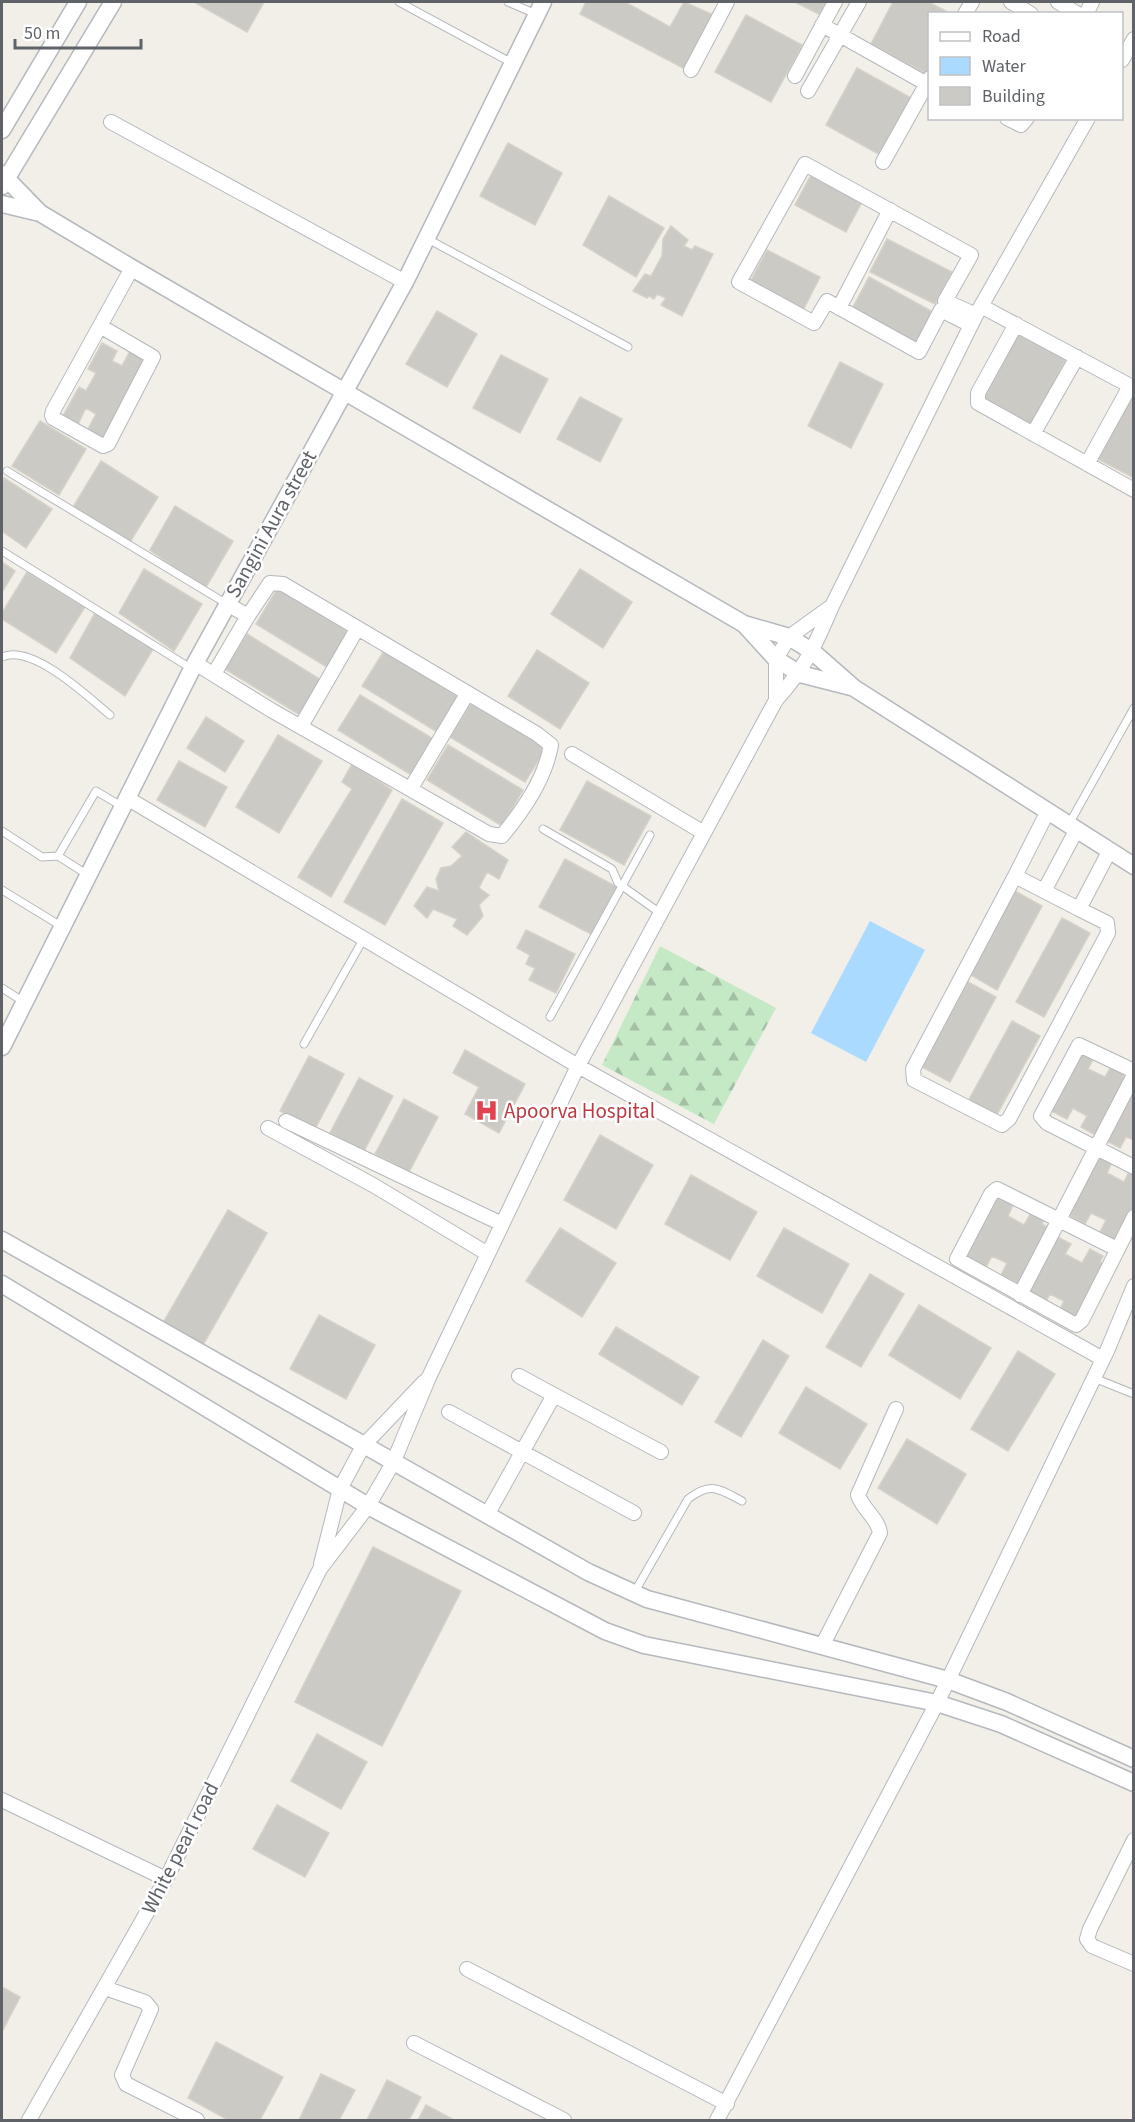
<svg xmlns="http://www.w3.org/2000/svg" width="1135" height="2122" viewBox="0 0 1135 2122" font-family="'Source Sans 3',sans-serif">
	<defs>
		<pattern id="forest-firs" width="22" height="20" patternUnits="userSpaceOnUse" patternTransform="scale(1.5)"><rect width="22" height="20" fill="#c5e8c5"/><path d="M5 1l3.5 6h-7zM16 11l3.5 6h-7z" fill="#a3c0a4"/></pattern>
	</defs>
	<rect width="100%" height="100%" fill="#f1efe8"/>
	<path fill="url(#forest-firs)" d="M 660,946 L 776,1008 L 714,1124 L 602,1065 Z"/>
	<path fill="#aadaff" d="M 870,921 L 925,950 L 866,1062 L 811,1033 Z"/>
	<path fill="#cccac5" stroke="#d6d1c6" stroke-width="1.5" d="M 194,2 L 264,2 L 247,32 Z
		M 586,2 L 625,2 L 670,27 L 684,2 L 716,16 L 687,70 L 580,14 Z
		M 795,2 L 826,2 L 819,14 Z
		M 893,2 L 929,2 L 951,14 L 930,14 L 930,69 L 927,74 L 871,44 Z
		M 746,15 L 802,45 L 771,102 L 715,72 Z
		M 857,68 L 913,99 L 882,156 L 826,125 Z
		M 508,143 L 562,173 L 535,225 L 480,196 Z
		M 812,173 L 863,200 L 846,232 L 795,205 Z
		M 609,196 L 664,228 L 636,277 L 583,245 Z
		M 671,226 L 688,240 L 684,246 L 692,250 L 695,246 L 713,254 L 682,316 L 661,305 L 666,298 L 657,294 L 654,299 L 649,296 L 647,298 L 633,291 L 645,274 L 651,276 L 662,256 L 663,239 Z
		M 887,239 L 952,272 L 935,304 L 870,272 Z
		M 767,250 L 820,277 L 801,314 L 748,286 Z
		M 869,277 L 933,312 L 916,344 L 852,309 Z
		M 437,311 L 477,334 L 447,387 L 406,364 Z
		M 1019,330 L 1068,355 L 1031,427 L 982,401 Z
		M 102,343 L 117,351 L 112,361 L 122,366 L 131,349 L 150,359 L 106,441 L 87,431 L 96,414 L 86,408 L 78,424 L 63,416 L 79,387 L 86,391 L 96,373 L 88,369 Z
		M 501,355 L 548,379 L 520,433 L 473,408 Z
		M 840,362 L 883,384 L 851,448 L 808,426 Z
		M 1134,393 L 1134,478 L 1096,458 Z
		M 580,397 L 622,419 L 600,462 L 557,439 Z
		M 40,421 L 86,449 L 59,495 L 12,466 Z
		M 101,461 L 158,497 L 130,542 L 73,507 Z
		M 4,478 L 52,509 L 26,548 L 2,531 L 2,483 Z
		M 175,506 L 233,541 L 205,589 L 150,550 Z
		M 2,562 L 15,571 L 2,592 Z
		M 144,569 L 202,604 L 174,651 L 119,613 Z
		M 580,569 L 632,602 L 603,648 L 551,614 Z
		M 27,572 L 85,607 L 56,653 L 2,619 L 2,613 Z
		M 277,589 L 352,634 L 330,669 L 256,624 Z
		M 95,613 L 153,649 L 125,696 L 70,658 Z
		M 247,634 L 321,680 L 300,715 L 225,669 Z
		M 537,650 L 589,683 L 560,729 L 508,696 Z
		M 384,651 L 459,696 L 437,732 L 362,686 Z
		M 360,695 L 435,740 L 413,776 L 338,730 Z
		M 472,702 L 547,747 L 525,782 L 450,737 Z
		M 206,717 L 244,741 L 225,772 L 187,748 Z
		M 278,735 L 322,761 L 279,833 L 236,807 Z
		M 448,745 L 523,790 L 502,826 L 427,780 Z
		M 179,761 L 227,787 L 205,827 L 157,800 Z
		M 352,764 L 392,790 L 331,897 L 298,877 L 352,789 L 342,782 Z
		M 587,781 L 651,816 L 624,865 L 560,830 Z
		M 402,799 L 443,823 L 385,925 L 344,902 Z
		M 466,832 L 508,860 L 499,879 L 487,872 L 479,888 L 489,895 L 479,905 L 483,916 L 467,935 L 453,926 L 457,919 L 433,909 L 427,918 L 414,906 L 427,887 L 439,891 L 436,879 L 441,868 L 451,866 L 462,856 L 452,847 Z
		M 565,859 L 617,887 L 591,934 L 539,907 Z
		M 1015,891 L 1042,906 L 997,990 L 969,974 Z
		M 1062,918 L 1090,933 L 1044,1017 L 1016,1002 Z
		M 526,930 L 575,954 L 556,993 L 529,980 L 535,968 L 526,964 L 530,955 L 517,948 Z
		M 968,982 L 996,997 L 950,1082 L 922,1067 Z
		M 1012,1021 L 1040,1036 L 994,1120 L 966,1105 Z
		M 465,1050 L 525,1084 L 499,1133 L 465,1114 L 479,1087 L 453,1073 Z
		M 1078,1050 L 1094,1058 L 1088,1069 L 1105,1077 L 1113,1063 L 1126,1070 L 1123,1077 L 1125,1078 L 1095,1135 L 1081,1127 L 1087,1116 L 1073,1108 L 1067,1119 L 1047,1109 Z
		M 309,1056 L 344,1074 L 315,1129 L 280,1111 Z
		M 359,1078 L 393,1096 L 364,1151 L 330,1133 Z
		M 1134,1080 L 1134,1140 L 1126,1137 L 1120,1148 L 1103,1139 Z
		M 404,1099 L 438,1117 L 409,1172 L 375,1154 Z
		M 600,1135 L 653,1165 L 616,1229 L 564,1200 Z
		M 1096,1154 L 1112,1162 L 1107,1173 L 1124,1182 L 1131,1168 L 1134,1169 L 1134,1214 L 1119,1242 L 1100,1232 L 1106,1220 L 1091,1213 L 1085,1224 L 1065,1213 Z
		M 691,1175 L 757,1212 L 730,1260 L 665,1224 Z
		M 997,1197 L 1013,1205 L 1008,1216 L 1024,1225 L 1032,1211 L 1045,1218 L 1042,1224 L 1049,1228 L 1020,1285 L 1001,1275 L 1007,1263 L 992,1256 L 986,1267 L 966,1256 Z
		M 228,1210 L 267,1233 L 203,1345 L 163,1323 Z
		M 560,1228 L 616,1263 L 582,1317 L 526,1281 Z
		M 784,1228 L 849,1264 L 822,1313 L 757,1276 Z
		M 1054,1235 L 1071,1244 L 1065,1254 L 1082,1263 L 1090,1249 L 1103,1256 L 1100,1262 L 1107,1266 L 1078,1323 L 1058,1313 L 1064,1301 L 1050,1294 L 1044,1305 L 1024,1294 Z
		M 870,1274 L 904,1294 L 861,1367 L 826,1347 Z
		M 919,1305 L 991,1348 L 960,1399 L 889,1355 Z
		M 319,1315 L 375,1345 L 346,1399 L 290,1369 Z
		M 616,1327 L 699,1377 L 682,1405 L 599,1354 Z
		M 763,1340 L 789,1356 L 741,1437 L 715,1422 Z
		M 1018,1351 L 1055,1374 L 1008,1451 L 971,1429 Z
		M 806,1387 L 867,1424 L 840,1469 L 779,1433 Z
		M 907,1439 L 966,1474 L 937,1524 L 878,1488 Z
		M 373,1547 L 461,1591 L 382,1746 L 295,1702 Z
		M 317,1734 L 367,1762 L 341,1809 L 291,1781 Z
		M 277,1805 L 329,1833 L 305,1877 L 253,1849 Z
		M 2,1987 L 20,1997 L 2,2032 Z
		M 216,2042 L 283,2077 L 260,2120 L 228,2120 L 188,2098 Z
		M 321,2074 L 355,2090 L 339,2120 L 299,2120 Z
		M 387,2080 L 421,2097 L 409,2120 L 367,2120 Z
		M 426,2105 L 454,2120 L 418,2120 Z"/>
	<g fill="none" stroke-linecap="round" stroke-linejoin="round">
		<defs>
			<path id="service" d="M 399,2 L 512,63
				M 508,2 L 536,14
				M 426,238 L 628,347
				M 7,471 L 227,604
				M 2,551 L 192,669
				M 2,657 C 32,643 88,697 110,715
				M 1069,824 L 1134,708
				M 543,829 L 612,869 L 618,883 L 660,913
				M 2,831 L 42,857 L 58,856
				M 88,875 L 58,856 L 96,791 L 123,807
				M 2,890 L 61,926
				M 2,988 L 24,1002
				M 550,1017 L 650,835
				M 304,1044 L 364,938
				M 1094,1378 L 1134,1394
				M 634,1593 L 688,1499 C 711,1481 719,1489 742,1501"/>
			<path id="minor" d="M 1011,2 L 1031,14
				M 1058,2 L 1078,14
				M 965,14 L 972,2
				M 1086,14 L 1092,2
				M 822,25 L 927,84
				M 1122,60 L 1134,39
				M 691,70 L 727,2
				M 795,76 L 835,2
				M 808,91 L 859,2
				M 1007,118 L 1021,125 L 1027,118
				M 111,122 L 405,282
				M 883,162 L 930,78
				M 981,306 L 1134,388
				M 839,308 L 890,210
				M 1016,324 L 978,393 L 978,403 L 1134,490
				M 971,325 L 941,310 L 919,352 L 827,301 L 814,323 L 739,282 L 805,164 L 971,255 L 945,301 L 976,315
				M 100,326 L 153,357 L 108,444 L 103,446 L 53,418 L 52,415 L 53,411 L 132,268
				M 1033,434 L 1077,357
				M 1087,464 L 1130,386
				M 195,663 L 271,710 L 489,834 L 502,836 C 524,809 545,779 551,745 L 537,734 L 283,584 L 270,583 L 248,616 L 227,604
				M 214,674 L 248,616
				M 776,700 L 776,659 L 789,637 L 832,606
				M 301,726 L 357,629
				M 572,754 L 704,833
				M 411,788 L 467,694
				M 127,798 L 578,1066 L 1103,1359
				M 1077,829 L 1044,891 L 1015,876 L 913,1069 L 914,1080 L 1002,1125 L 1009,1119 L 1108,933 L 1107,923 L 1079,909 L 1110,850
				M 1015,876 L 1048,811
				M 1044,891 L 1079,909
				M 1134,1071 L 1079,1045 L 1041,1116 L 1047,1123 L 1134,1167
				M 286,1121 L 502,1224
				M 268,1128 L 373,1185 L 488,1254
				M 1117,1249 L 997,1189 L 991,1194 L 957,1259 L 1076,1325 L 1082,1320 L 1134,1217
				M 1020,1295 L 1134,1075
				M 519,1376 L 554,1395
				M 449,1412 L 634,1513
				M 487,1515 L 554,1395 L 661,1452
				M 321,1564 L 340,1489 L 363,1446 L 424,1382
				M 822,1646 L 880,1533 C 878,1518 863,1510 858,1495 L 896,1409
				M 2,1800 L 166,1879
				M 1134,1840 L 1090,1929 L 1087,1939 L 1092,1946 L 1134,1964
				M 467,1969 L 727,2104
				M 105,1988 L 145,2002 L 151,2009 L 122,2075 L 126,2084 L 197,2120
				M 414,2043 L 564,2120
				M 29,2120 L 166,1879 L 320,1569 L 368,1506 L 393,1463 L 429,1377 L 578,1066 L 776,700 C 805,668 815,646 832,606 L 976,315 L 1088,118
				M 717,2120 L 937,1703 L 1107,1351 L 1134,1286"/>
			<path id="tertiary" d="M 2,130 L 78,2
				M 2,174 L 40,213 L 132,268 L 744,624 L 789,637 L 813,652 L 854,688 L 1134,866
				M 2,186 L 113,2
				M 2,204 L 40,213
				M 745,625 L 776,659 L 800,674 L 851,687
				M 2,1047 L 192,669 L 405,282 L 543,2
				M 2,1240 L 588,1572 L 647,1599 L 948,1680 L 1007,1702 L 1134,1759
				M 2,1284 L 368,1506 L 605,1631 L 644,1645 L 937,1703 L 1001,1724 L 1134,1783"/>
		</defs>
		<use href="#service" stroke="#b5b8bc" stroke-width="9"/>
		<use href="#minor" stroke="#b5b8bc" stroke-width="16"/>
		<use href="#tertiary" stroke="#b5b8bc" stroke-width="19"/>
		<use href="#service" stroke="#fff" stroke-width="7"/>
		<use href="#minor" stroke="#fff" stroke-width="14"/>
		<use href="#tertiary" stroke="#fff" stroke-width="16"/>
	</g>
	<defs>
		<symbol id="hospital-bare" viewBox="-9 -9 18 18"><path d="M-5-5h3v3.5h4V-5h3V5h-3V1.5h-4V5h-3Z" fill="#e0444e" stroke="#fff" stroke-width="2.5" paint-order="stroke"/></symbol>
	</defs>
	<g fill-rule="evenodd">
		<use href="#hospital-bare" x="470" y="1094" width="33" height="33"/>
	</g>
	<g text-anchor="middle" dominant-baseline="central" stroke-width="5" stroke-linejoin="round" paint-order="stroke">
		<g font-size="21" fill="#5f6368" stroke="#fff">
			<text transform="translate(271 524) rotate(-61)">Sangini Aura street</text>
			<text transform="translate(180 1848) rotate(-63)">White pearl road</text>
		</g>
		<g font-size="21" fill="#be3a42" stroke="#fff" text-anchor="start">
			<text x="504" y="1111">Apoorva Hospital</text>
		</g>
	</g>
	<rect width="1135" height="2122" fill="none" stroke="#5f6368" stroke-width="6"/>
	<rect x="928" y="12" width="195" height="108" fill="#ffffff" stroke="#bfc1c3" stroke-width="1.5"/>
	<rect x="940" y="32" width="30" height="9" fill="#ffffff" stroke="#bfc1c3" stroke-width="1.5"/>
	<text x="982" y="42" font-size="18" fill="#5f6368">Road</text>
	<rect x="940" y="57" width="30" height="18" fill="#aadaff" stroke="#bfc1c3" stroke-width="1.5"/>
	<text x="982" y="72" font-size="18" fill="#5f6368">Water</text>
	<rect x="940" y="87" width="30" height="18" fill="#cccac5" stroke="#bfc1c3" stroke-width="1.5"/>
	<text x="982" y="102" font-size="18" fill="#5f6368">Building</text>
	<path d="M15 39v9h126v-9" fill="none" stroke="#5f6368" stroke-width="3"/>
	<text x="24" y="39" font-size="18" fill="#5f6368" stroke="#ffffff" stroke-width="4.5" paint-order="stroke">50 m</text>
</svg>
